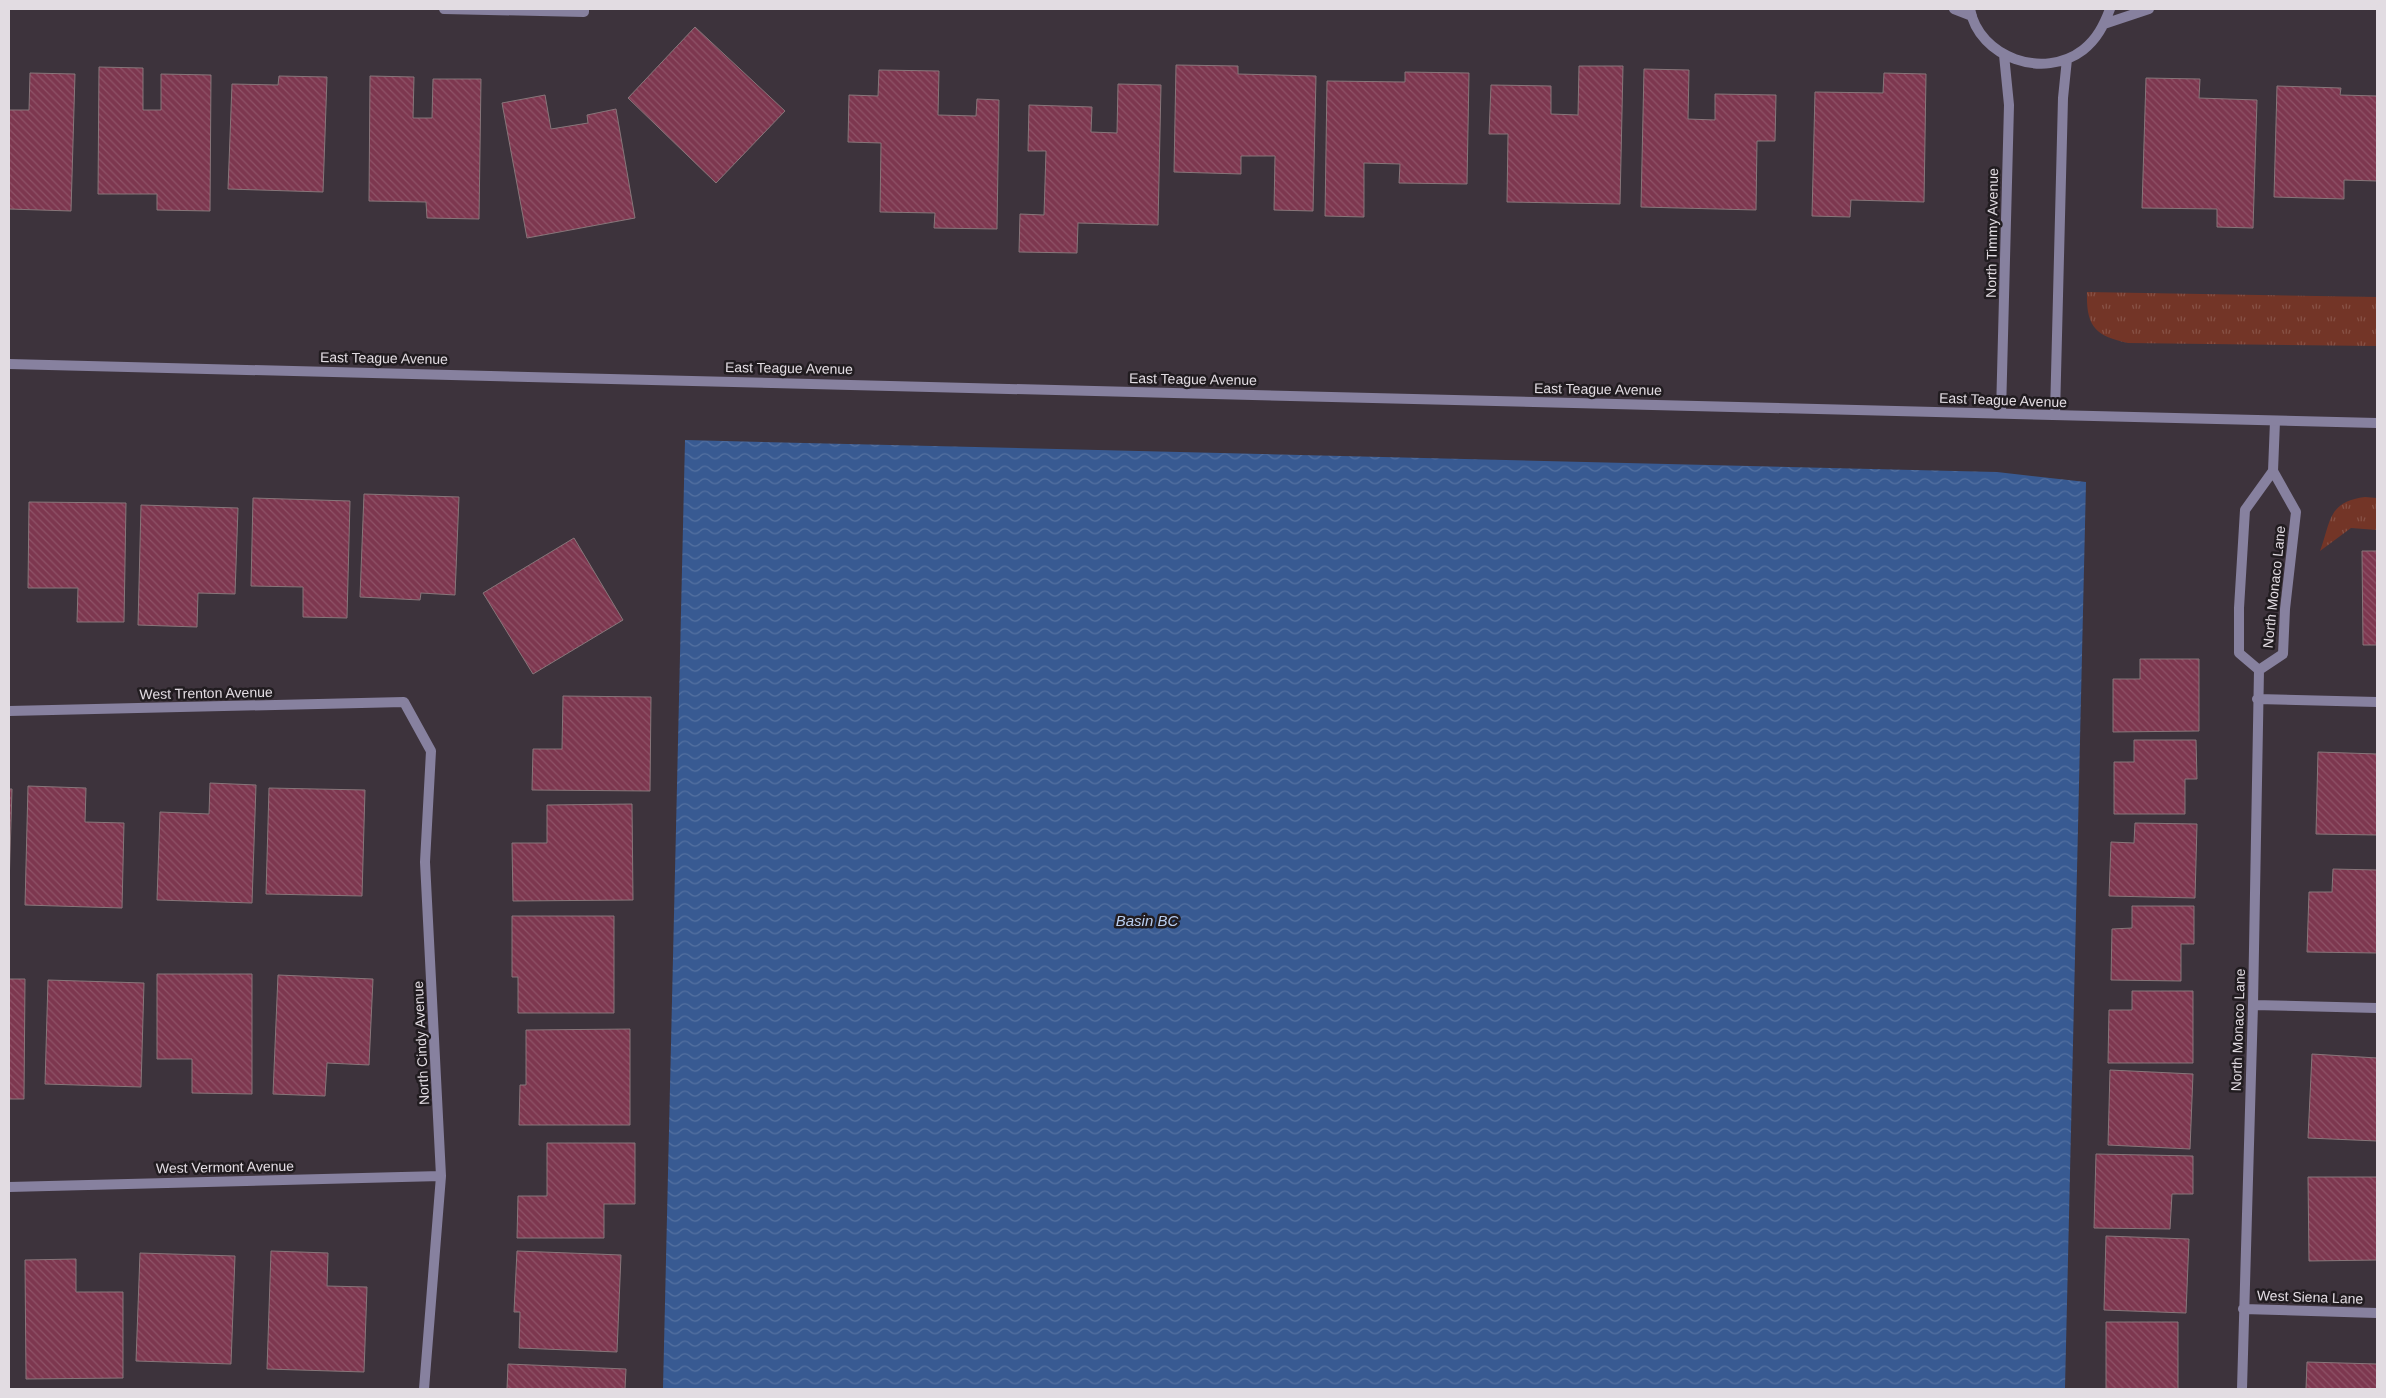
<svg xmlns="http://www.w3.org/2000/svg" width="2386" height="1398" viewBox="0 0 2386 1398" font-family="Helvetica,sans-serif">
	<defs>
		<pattern id="park-tufts" width="24" height="20" patternUnits="userSpaceOnUse" patternTransform="scale(1.25)"><rect width="24" height="20" fill="#733527"/><path d="M3 7l-1-3M5 7V3M7 7l1-3M15 17l-1-3M17 17v-4M19 17l1-3" fill="none" stroke="#875246"/></pattern>
		<pattern id="water-waves" width="16" height="10" patternUnits="userSpaceOnUse" patternTransform="scale(1.25)"><rect width="16" height="10" fill="#385a92"/><path d="M0 5q4-4 8 0t8 0" fill="none" stroke="#5471a1"/></pattern>
		<pattern id="building-back-hatch" width="6" height="6" patternUnits="userSpaceOnUse" patternTransform="scale(1.25)"><rect width="6" height="6" fill="#7d374f"/><path d="M-1 5l2 2M0 0l6 6M5-1l2 2" fill="none" stroke="#8f5368"/></pattern>
	</defs>
	<rect width="100%" height="100%" fill="#3d333c"/>
	<path fill="url(#park-tufts)" d="M 2087,292 L 2377,297 L 2377,346 L 2128,343 C 2095,336 2086,326 2087,292 Z
		M 2365,497 L 2377,498 L 2377,530 L 2351,528 L 2320,551 C 2331,522 2327,502 2365,497 Z"/>
	<path fill="url(#water-waves)" d="M 685,440 L 1997,472 L 2086,482 L 2065,1389 L 663,1389 Z"/>
	<path fill="url(#building-back-hatch)" stroke="#87767a" d="M 695,27 L 785,111 L 716,183 L 628,98 Z
		M 1176,65 L 1238,66 L 1238,74 L 1316,76 L 1313,211 L 1274,210 L 1275,156 L 1241,156 L 1241,174 L 1174,172 Z
		M 1579,66 L 1623,66 L 1620,204 L 1507,202 L 1508,134 L 1489,134 L 1491,85 L 1551,86 L 1551,114 L 1578,115 Z
		M 99,67 L 143,68 L 143,110 L 161,110 L 161,74 L 211,75 L 210,211 L 157,210 L 157,194 L 98,194 Z
		M 1644,69 L 1689,70 L 1688,119 L 1715,120 L 1715,94 L 1776,95 L 1775,141 L 1757,141 L 1756,210 L 1641,207 Z
		M 879,70 L 939,71 L 938,115 L 976,116 L 977,99 L 999,100 L 997,229 L 934,228 L 935,213 L 880,212 L 881,143 L 848,142 L 849,95 L 878,96 Z
		M 1405,72 L 1469,73 L 1467,184 L 1399,183 L 1400,164 L 1364,163 L 1364,217 L 1325,216 L 1327,81 L 1405,82 Z
		M 30,73 L 75,74 L 71,211 L 9,209 L 9,110 L 29,110 Z
		M 1884,73 L 1926,74 L 1924,202 L 1851,200 L 1850,217 L 1812,216 L 1815,92 L 1883,93 Z
		M 279,76 L 327,77 L 323,192 L 228,189 L 232,84 L 278,85 Z
		M 370,76 L 414,77 L 413,118 L 432,118 L 433,79 L 481,79 L 479,219 L 427,218 L 426,202 L 369,201 Z
		M 2146,78 L 2200,79 L 2199,98 L 2257,100 L 2253,228 L 2217,227 L 2217,209 L 2142,208 Z
		M 1118,84 L 1161,85 L 1158,225 L 1078,223 L 1077,253 L 1019,252 L 1020,214 L 1044,215 L 1046,151 L 1028,151 L 1029,105 L 1092,107 L 1091,132 L 1117,133 Z
		M 2277,86 L 2341,88 L 2340,95 L 2377,96 L 2377,181 L 2344,180 L 2344,199 L 2274,197 Z
		M 545,95 L 551,129 L 588,123 L 587,115 L 616,109 L 635,218 L 527,238 L 502,103 Z
		M 364,494 L 459,497 L 455,595 L 421,593 L 420,600 L 360,597 Z
		M 253,498 L 350,501 L 347,618 L 303,617 L 303,587 L 251,586 Z
		M 29,502 L 126,503 L 124,622 L 77,622 L 78,588 L 28,588 Z
		M 141,505 L 238,508 L 235,594 L 198,593 L 197,627 L 138,625 Z
		M 574,538 L 623,620 L 533,674 L 483,593 Z
		M 2362,551 L 2377,551 L 2377,645 L 2363,645 Z
		M 2140,659 L 2199,659 L 2199,731 L 2113,732 L 2113,679 L 2140,679 Z
		M 563,696 L 651,697 L 650,791 L 532,790 L 533,749 L 562,749 Z
		M 2134,740 L 2196,740 L 2197,779 L 2185,779 L 2185,814 L 2114,814 L 2114,762 L 2134,762 Z
		M 2318,752 L 2377,754 L 2377,835 L 2316,834 Z
		M 210,783 L 256,785 L 252,903 L 157,900 L 160,812 L 209,814 Z
		M 28,786 L 86,788 L 85,822 L 124,823 L 122,908 L 25,905 Z
		M 269,788 L 365,790 L 362,896 L 266,894 Z
		M 9,789 L 12,789 L 9,887 Z
		M 632,804 L 633,900 L 513,901 L 512,843 L 547,843 L 547,805 Z
		M 2135,823 L 2197,824 L 2195,898 L 2109,896 L 2111,842 L 2134,843 Z
		M 2333,869 L 2377,870 L 2377,953 L 2307,952 L 2309,892 L 2332,892 Z
		M 2132,906 L 2194,906 L 2194,944 L 2181,944 L 2181,981 L 2111,980 L 2112,929 L 2132,928 Z
		M 512,916 L 614,916 L 614,1013 L 518,1013 L 518,977 L 512,977 Z
		M 157,974 L 252,974 L 252,1094 L 192,1093 L 192,1059 L 157,1059 Z
		M 278,975 L 373,979 L 369,1065 L 327,1063 L 325,1096 L 273,1094 Z
		M 9,979 L 25,979 L 24,1099 L 9,1099 Z
		M 48,980 L 144,983 L 141,1087 L 45,1084 Z
		M 2132,991 L 2193,991 L 2193,1063 L 2108,1063 L 2109,1010 L 2132,1010 Z
		M 630,1029 L 630,1125 L 519,1125 L 520,1085 L 526,1085 L 526,1030 Z
		M 2312,1054 L 2377,1058 L 2377,1141 L 2308,1138 Z
		M 2110,1070 L 2193,1074 L 2190,1149 L 2108,1145 Z
		M 547,1143 L 635,1143 L 635,1204 L 604,1204 L 604,1238 L 517,1238 L 518,1196 L 547,1196 Z
		M 2096,1154 L 2193,1156 L 2193,1194 L 2172,1194 L 2170,1229 L 2094,1228 Z
		M 2308,1177 L 2377,1177 L 2377,1260 L 2309,1261 Z
		M 2106,1236 L 2189,1239 L 2186,1313 L 2104,1310 Z
		M 271,1251 L 328,1253 L 327,1286 L 367,1287 L 364,1372 L 267,1369 Z
		M 517,1251 L 621,1255 L 617,1352 L 519,1348 L 520,1312 L 514,1312 Z
		M 140,1253 L 235,1256 L 231,1364 L 136,1361 Z
		M 76,1259 L 76,1292 L 123,1292 L 123,1378 L 26,1379 L 25,1260 Z
		M 2106,1322 L 2178,1322 L 2178,1389 L 2106,1389 Z
		M 2307,1362 L 2377,1364 L 2377,1389 L 2306,1389 Z
		M 508,1364 L 626,1369 L 625,1389 L 507,1389 Z"/>
	<g fill="none" stroke-linecap="round" stroke-linejoin="round">
		<path stroke="#87819f" stroke-width="10" d="M 444,9 L 584,12 L 584,9
			M 1954,9 L 1972,16
			M 1970,9 C 1979,58 2044,80 2083,50 C 2097,39 2104,25 2110,9
			M 2104,24 L 2149,9
			M 2001,413 L 2009,105 L 2004,55
			M 2055,415 L 2063,98 L 2067,59
			M 2259,670 L 2283,654 L 2285,609 L 2296,512 L 2273,471 L 2275,421
			M 2259,670 L 2239,653 L 2239,608 L 2245,510 L 2273,471
			M 2257,699 L 2377,702
			M 9,711 L 404,702 L 431,751 L 425,862 L 441,1176 L 424,1389
			M 2253,1005 L 2377,1008
			M 9,1187 L 441,1176
			M 2243,1309 L 2377,1313
			M 2242,1389 L 2253,1005 L 2259,670"/>
		<path stroke="#87819f" stroke-width="10" d="M 9,364 L 2377,423"/>
	</g>
	<g text-anchor="middle" dominant-baseline="central" stroke-width="5" stroke-linejoin="round" paint-order="stroke">
		<g font-size="14" fill="#e2dce2" stroke="#211c20">
			<text transform="translate(1992 233) rotate(-89)">North Timmy Avenue</text>
			<text transform="translate(384 358) rotate(1)">East Teague Avenue</text>
			<text transform="translate(789 368) rotate(1)">East Teague Avenue</text>
			<text transform="translate(1193 379) rotate(1)">East Teague Avenue</text>
			<text transform="translate(1598 389) rotate(1)">East Teague Avenue</text>
			<text transform="translate(2003 400) rotate(2)">East Teague Avenue</text>
			<text transform="translate(2274 587) rotate(-84)">North Monaco Lane</text>
			<text transform="translate(206 693) rotate(-1)">West Trenton Avenue</text>
			<text transform="translate(2238 1030) rotate(-88)">North Monaco Lane</text>
			<text transform="translate(421 1043) rotate(-93)">North Cindy Avenue</text>
			<text transform="translate(225 1167) rotate(-1)">West Vermont Avenue</text>
			<text transform="translate(2310 1297) rotate(2)">West Siena Lane</text>
		</g>
		<g font-size="15" font-style="italic" fill="#bacff1" stroke="#211c20">
			<text x="1147" y="920">Basin BC</text>
		</g>
	</g>
	<rect width="2386" height="1398" fill="none" stroke="#e2dce2" stroke-width="20"/>
</svg>
